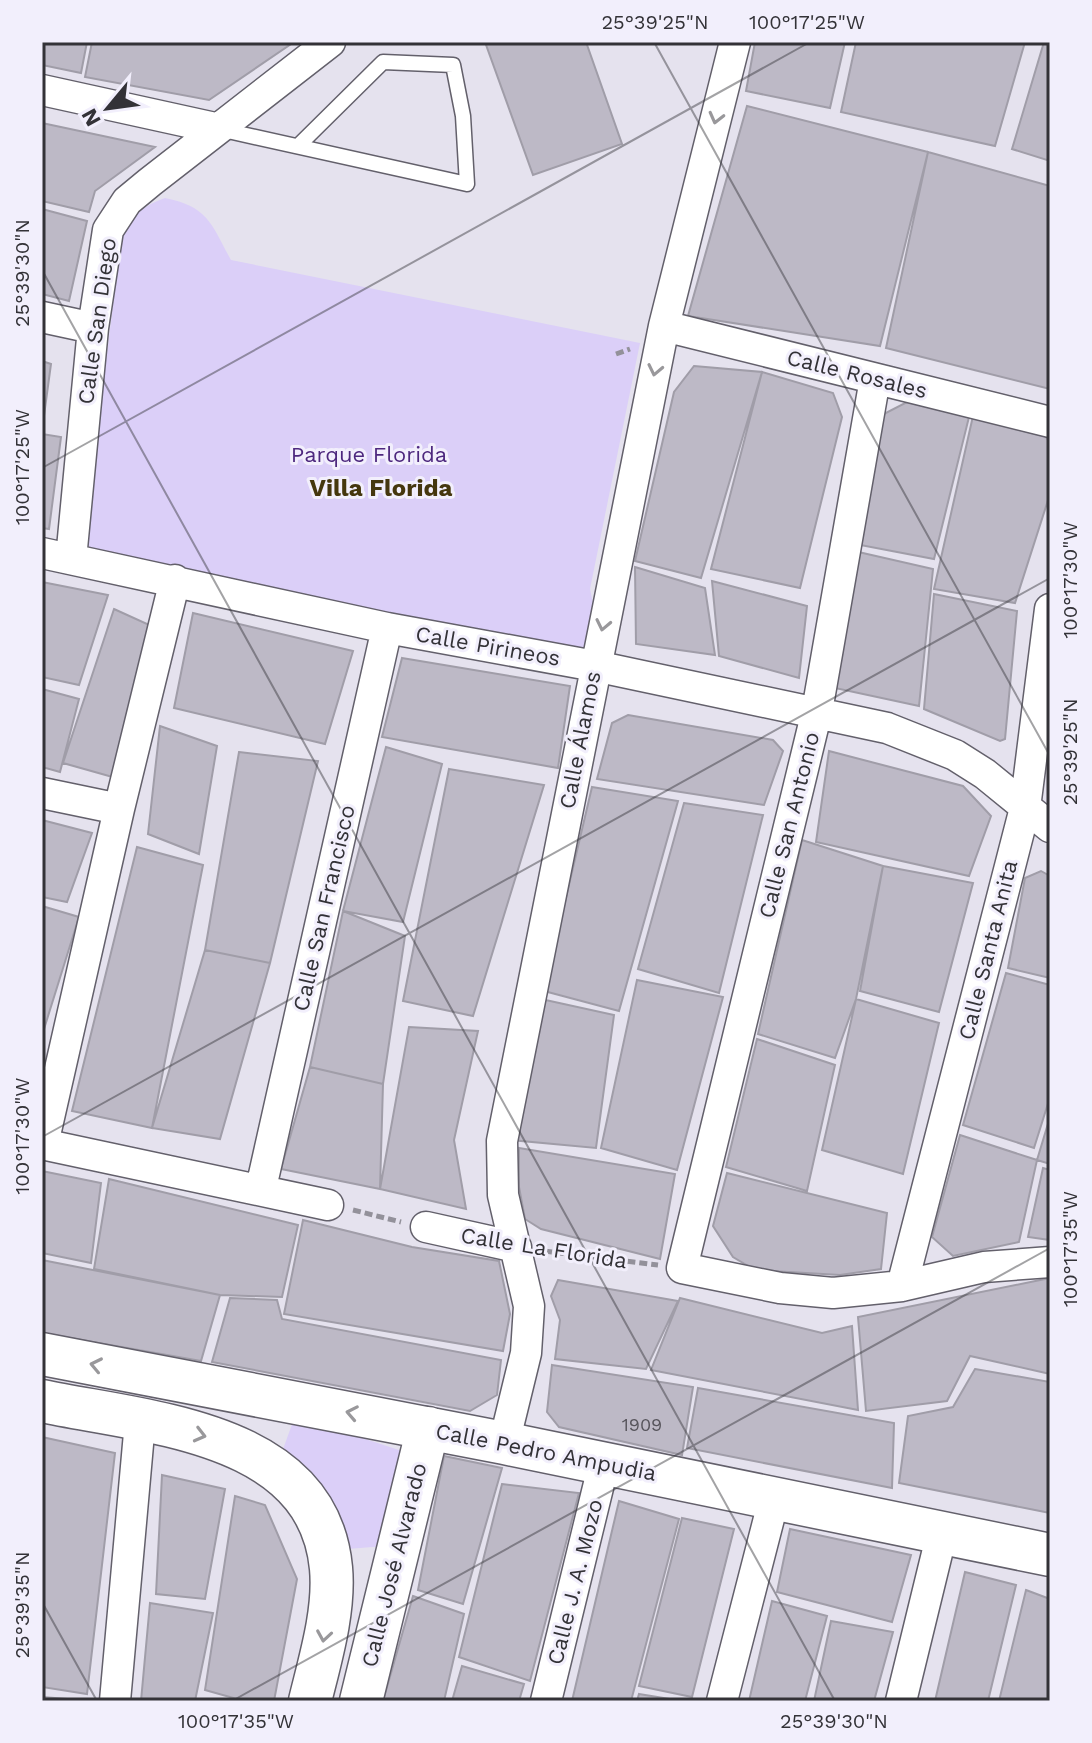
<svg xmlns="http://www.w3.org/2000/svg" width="1092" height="1743" viewBox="0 0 1092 1743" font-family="'Work Sans',sans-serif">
	<rect width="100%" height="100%" fill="#e5e2ee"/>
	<path fill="#dbcff8" d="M 165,198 C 209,207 211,224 231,260 L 640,343 L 590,589 L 600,636 L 573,662 L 92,555 L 84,538 L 121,241 C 129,217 140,207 165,198 Z
		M 295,1416 L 405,1452 L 385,1546 L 335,1550 L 282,1452 Z"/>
	<path fill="#bdb9c6" stroke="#a09da8" stroke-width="2" d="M 42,42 L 87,42 L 81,73 L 42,65 Z
		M 92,42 L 294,42 L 209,100 L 85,77 Z
		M 485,42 L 586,42 L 622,144 L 533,175 Z
		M 755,42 L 845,42 L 830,108 L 746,91 Z
		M 856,42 L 1025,42 L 995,146 L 841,112 Z
		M 1044,42 L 1050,42 L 1050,161 L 1012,149 Z
		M 747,106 L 928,152 L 880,346 L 688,316 Z
		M 42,123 L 155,147 L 95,191 L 89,212 L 42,201 Z
		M 928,152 L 1050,186 L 1050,389 L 886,348 Z
		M 42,209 L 87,221 L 69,301 L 42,294 Z
		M 42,361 L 51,364 L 43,423 L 42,422 Z
		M 694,366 L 762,372 L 701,578 L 635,561 L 674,392 Z
		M 762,372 L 833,393 L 842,417 L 800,588 L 711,569 Z
		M 909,401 L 969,417 L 934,559 L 855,544 L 878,417 Z
		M 973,416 L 1041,431 L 1050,442 L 1050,494 L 1015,603 L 934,589 Z
		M 42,434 L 61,437 L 49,529 L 42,528 Z
		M 854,551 L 933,569 L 919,706 L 835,688 Z
		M 635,567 L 705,588 L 715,655 L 636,644 Z
		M 712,581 L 807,606 L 799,678 L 719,656 Z
		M 42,582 L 108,595 L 79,685 L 42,677 Z
		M 934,594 L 1017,611 L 1005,739 L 1000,741 L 924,709 Z
		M 114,609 L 156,628 L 116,778 L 63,763 Z
		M 193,613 L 353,651 L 325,744 L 174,708 Z
		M 402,658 L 570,686 L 558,768 L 382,737 Z
		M 42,689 L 79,699 L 60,772 L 42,767 Z
		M 628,715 L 773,740 L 783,751 L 764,805 L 597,779 L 612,723 Z
		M 160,726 L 217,746 L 199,854 L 148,834 Z
		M 386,747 L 442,764 L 403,922 L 343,911 Z
		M 829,751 L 963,786 L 991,816 L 969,876 L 816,842 Z
		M 239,752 L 318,761 L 270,963 L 205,950 Z
		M 449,769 L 544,785 L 473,1016 L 403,1001 Z
		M 592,787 L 678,801 L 619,1011 L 544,991 Z
		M 684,803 L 763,815 L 719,993 L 638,969 Z
		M 42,820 L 92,833 L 67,902 L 42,897 Z
		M 802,840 L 883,866 L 856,999 L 835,1058 L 758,1034 Z
		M 137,847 L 203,865 L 152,1128 L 72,1111 Z
		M 883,866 L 973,883 L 939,1012 L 860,991 Z
		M 1041,871 L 1050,876 L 1050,978 L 1008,968 L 1025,878 Z
		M 42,906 L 79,917 L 44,1029 L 42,1029 Z
		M 343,911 L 405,936 L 383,1084 L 310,1067 Z
		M 205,950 L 270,963 L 220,1139 L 152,1128 Z
		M 1006,973 L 1050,985 L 1050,1097 L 1034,1148 L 963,1125 Z
		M 637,980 L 723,997 L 677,1170 L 601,1148 Z
		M 541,999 L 614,1015 L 596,1148 L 511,1140 Z
		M 856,999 L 939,1023 L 903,1174 L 822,1150 Z
		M 409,1027 L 478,1031 L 454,1140 L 466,1209 L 380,1189 Z
		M 757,1039 L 835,1065 L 807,1191 L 726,1167 Z
		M 310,1067 L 383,1084 L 380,1189 L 281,1169 Z
		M 1050,1117 L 1050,1164 L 1037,1160 Z
		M 960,1135 L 1037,1160 L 1019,1242 L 953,1256 L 932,1237 Z
		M 519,1148 L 675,1174 L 660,1259 L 541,1229 L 525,1219 L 519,1187 Z
		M 1043,1168 L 1050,1170 L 1050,1240 L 1028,1237 Z
		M 42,1171 L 101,1183 L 91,1263 L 42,1253 Z
		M 727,1173 L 887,1213 L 881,1269 L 840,1275 L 755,1270 L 733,1257 L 713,1226 Z
		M 109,1179 L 298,1225 L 282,1297 L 220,1295 L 94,1269 Z
		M 303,1220 L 412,1247 L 499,1261 L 510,1314 L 503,1351 L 284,1314 Z
		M 42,1260 L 220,1295 L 201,1361 L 42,1333 Z
		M 1050,1278 L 1050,1374 L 970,1356 L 947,1401 L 866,1411 L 858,1317 Z
		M 558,1280 L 678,1301 L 646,1369 L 555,1359 L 560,1320 L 551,1296 Z
		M 230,1298 L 277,1300 L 282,1319 L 501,1360 L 497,1395 L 470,1411 L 212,1362 Z
		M 680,1298 L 822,1333 L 852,1326 L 858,1410 L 651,1370 Z
		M 552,1365 L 693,1387 L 682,1455 L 559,1427 L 547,1412 Z
		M 975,1369 L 1050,1382 L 1050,1513 L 899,1483 L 908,1416 L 953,1407 Z
		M 698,1388 L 894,1423 L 892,1488 L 687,1448 Z
		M 42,1437 L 115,1453 L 87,1694 L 42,1687 Z
		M 444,1456 L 502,1468 L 463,1604 L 418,1590 Z
		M 162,1475 L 225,1489 L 205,1599 L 156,1594 Z
		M 502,1484 L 579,1493 L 530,1681 L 459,1657 Z
		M 235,1496 L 265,1505 L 297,1579 L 274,1701 L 244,1701 L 205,1690 Z
		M 619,1501 L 679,1519 L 631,1701 L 572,1701 Z
		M 682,1518 L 734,1529 L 692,1697 L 639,1686 Z
		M 790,1529 L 911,1555 L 892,1622 L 777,1592 Z
		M 965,1572 L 1016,1585 L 988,1701 L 935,1701 Z
		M 1026,1590 L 1050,1599 L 1050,1701 L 999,1701 Z
		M 413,1596 L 464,1614 L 444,1701 L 383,1701 Z
		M 772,1601 L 827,1616 L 805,1701 L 749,1701 Z
		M 150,1603 L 213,1613 L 195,1701 L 141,1701 Z
		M 831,1621 L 893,1632 L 874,1701 L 814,1701 Z
		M 462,1666 L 524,1684 L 519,1701 L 452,1701 Z
		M 639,1694 L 682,1701 L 637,1701 Z
		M 42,1697 L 93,1701 L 42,1701 Z"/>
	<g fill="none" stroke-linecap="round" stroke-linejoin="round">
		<defs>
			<path id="lane" d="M 219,129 L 467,184 L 463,116 L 453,65 L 383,62 L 298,146"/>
			<path id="street" d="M 42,90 L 215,128
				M 42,317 L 93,328
				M 664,326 L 1050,422
				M 875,379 L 817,711 L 682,1268 L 780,1288 L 833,1293 L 902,1286 L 984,1267 L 1050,1262
				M 42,553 L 387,628 L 595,666 L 887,728 L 955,755 L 985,774 L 1050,827
				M 71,559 L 93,328 L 108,230 L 127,201 L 150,182 L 330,42
				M 42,793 L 119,809
				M 42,1144 L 328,1205
				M 43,1144 L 119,809 L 175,580
				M 261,1188 L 387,628
				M 426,1227 L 516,1247
				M 902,1286 L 1025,808 L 1050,609
				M 504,1443 L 526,1353 L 529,1306 L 503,1195 L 502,1141 L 664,326 L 735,42
				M 115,1701 L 140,1422
				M 546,1701 L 604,1463
				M 722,1701 L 774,1499
				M 901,1701 L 942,1533"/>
			<path id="secondary" d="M 42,1354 L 504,1443 L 1050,1555
				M 42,1401 C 146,1423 318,1430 331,1568 C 335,1611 320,1660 310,1701
				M 361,1701 L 428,1428"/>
		</defs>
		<use href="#lane" stroke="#63606b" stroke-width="17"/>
		<use href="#street" stroke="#63606b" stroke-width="33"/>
		<use href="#secondary" stroke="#63606b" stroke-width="45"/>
		<path stroke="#93919a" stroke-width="5" stroke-dasharray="8 4" stroke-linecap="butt" d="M 616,354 L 630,349
			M 353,1210 L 401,1222
			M 544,1251 L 658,1265"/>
		<use href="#lane" stroke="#fff" stroke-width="14"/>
		<use href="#street" stroke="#fff" stroke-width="30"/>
		<use href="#secondary" stroke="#fff" stroke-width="42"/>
	</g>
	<defs><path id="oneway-chevron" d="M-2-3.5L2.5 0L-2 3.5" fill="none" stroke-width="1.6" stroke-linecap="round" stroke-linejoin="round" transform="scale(2)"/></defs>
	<g stroke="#99989b">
		<use href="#oneway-chevron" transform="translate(716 118) rotate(104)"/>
		<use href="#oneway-chevron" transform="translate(655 370) rotate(102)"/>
		<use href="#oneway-chevron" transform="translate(603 625) rotate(102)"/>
		<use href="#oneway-chevron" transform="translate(96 1365) rotate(-168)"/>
		<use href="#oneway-chevron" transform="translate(352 1413) rotate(-169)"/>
		<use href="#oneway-chevron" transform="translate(200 1435) rotate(14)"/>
		<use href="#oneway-chevron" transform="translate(324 1636) rotate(99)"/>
	</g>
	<path fill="none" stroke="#333237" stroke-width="2" stroke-opacity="0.45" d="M 654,42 L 1050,756M 42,270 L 835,1701M 42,468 L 810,42M 42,1137 L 1050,578M 42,1602 L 97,1701M 232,1701 L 1050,1248"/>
	<g text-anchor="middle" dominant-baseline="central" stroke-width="6" stroke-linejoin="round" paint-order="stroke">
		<g font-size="18" fill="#56545b">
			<text x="642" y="1424">1909</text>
		</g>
		<g font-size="22" fill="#333237" stroke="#f2effc">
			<text transform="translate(97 321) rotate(-82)">Calle San Diego</text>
			<text transform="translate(857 374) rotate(14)">Calle Rosales</text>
			<text transform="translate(488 646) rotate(10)">Calle Pirineos</text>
			<text transform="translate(580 740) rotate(-79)">Calle Álamos</text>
			<text transform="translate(789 825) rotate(-76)">Calle San Antonio</text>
			<text transform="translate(324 908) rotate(-77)">Calle San Francisco</text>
			<text transform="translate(988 950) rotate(-76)">Calle Santa Anita</text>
			<text transform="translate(544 1248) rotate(9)">Calle La Florida</text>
			<text transform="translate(546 1452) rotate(11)">Calle Pedro Ampudia</text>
			<text transform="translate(394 1565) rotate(-76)">Calle José Alvarado</text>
			<text transform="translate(575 1582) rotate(-76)">Calle J. A. Mozo</text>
		</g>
		<g font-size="22" fill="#4d287e" stroke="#f2effc">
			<text x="369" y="454">Parque Florida</text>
		</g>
		<g font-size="24" font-weight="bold" fill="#45370e" stroke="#f2effc">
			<text x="381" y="488">Villa Florida</text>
		</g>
	</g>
	<rect width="1092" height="1743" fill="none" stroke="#f2effc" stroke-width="88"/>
	<g transform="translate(108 108) rotate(241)" stroke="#f2effc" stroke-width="6" paint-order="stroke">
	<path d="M0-6L14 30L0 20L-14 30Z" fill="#333237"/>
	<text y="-12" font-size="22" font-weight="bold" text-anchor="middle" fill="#333237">N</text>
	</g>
	<rect x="44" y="44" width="1004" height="1655" fill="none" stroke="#333237" stroke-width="3"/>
	<g font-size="20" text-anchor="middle" fill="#333237">
		<text x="655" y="29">25°39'25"N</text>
		<text x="807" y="29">100°17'25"W</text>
		<text transform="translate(22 273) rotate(-90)" y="7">25°39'30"N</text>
		<text transform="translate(22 467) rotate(-90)" y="7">100°17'25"W</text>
		<text transform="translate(1070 580) rotate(-90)" y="7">100°17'30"W</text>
		<text transform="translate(1070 752) rotate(-90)" y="7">25°39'25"N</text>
		<text transform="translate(22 1136) rotate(-90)" y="7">100°17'30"W</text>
		<text transform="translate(1070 1249) rotate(-90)" y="7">100°17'35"W</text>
		<text transform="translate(22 1605) rotate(-90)" y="7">25°39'35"N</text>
		<text x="236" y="1728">100°17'35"W</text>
		<text x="834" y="1728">25°39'30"N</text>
	</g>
</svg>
